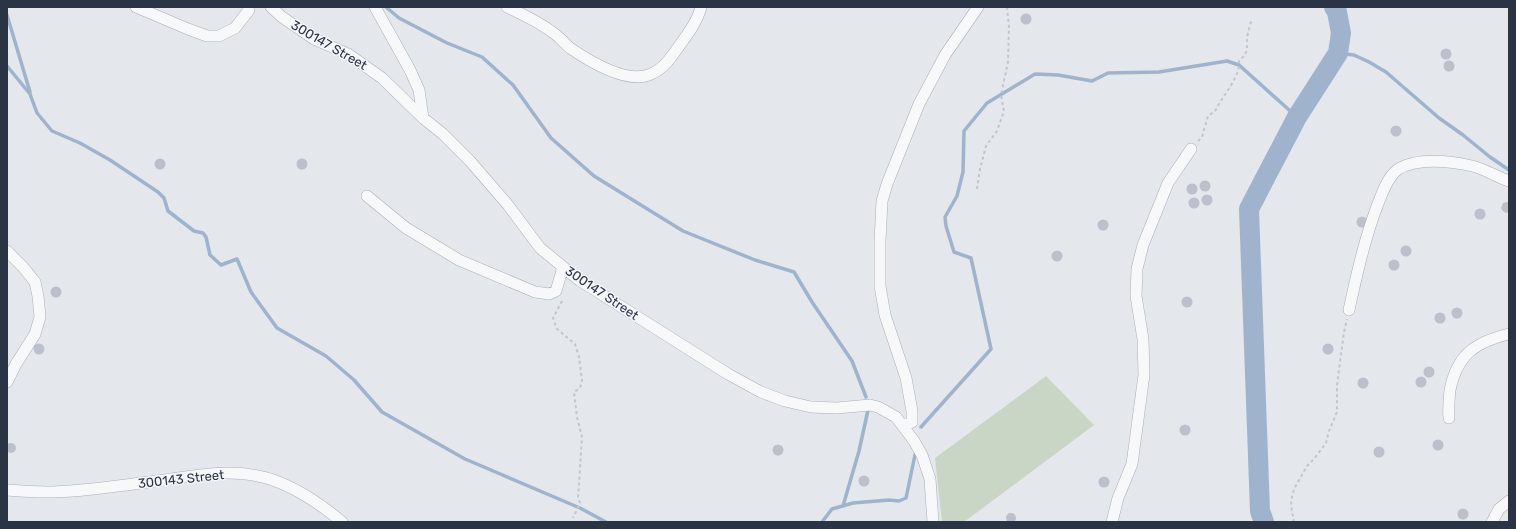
<svg xmlns="http://www.w3.org/2000/svg" width="1516" height="529" viewBox="0 0 1516 529" font-family="Rubik,sans-serif">
	<rect width="100%" height="100%" fill="#e4e7ec"/>
	<path fill="#c9d6c5" d="M 1046,376 L 1094,425 L 964,522 L 942,522 L 935,458 Z"/>
	<g fill="none" stroke-linecap="round" stroke-linejoin="round">
		<path stroke="#9fb4cc" stroke-width="3.5" d="M 386,7 L 399,18 L 447,43 L 482,57 L 513,85 L 551,138 L 594,176 L 683,231 L 755,260 L 794,272 L 812,302 L 852,361 L 866,397
			M 7,15 L 30,92
			M 1338,53 L 1354,55 L 1369,62 L 1386,72 L 1439,118 L 1463,135 L 1490,157 L 1509,170
			M 7,66 L 30,94 L 37,113 L 52,131 L 80,143 L 110,160 L 158,192 L 164,198 L 168,211 L 194,231 L 203,233 L 206,237 L 210,255 L 221,265 L 237,259 L 251,292 L 277,328 L 326,356 L 354,380 L 382,412 L 465,459 L 580,508 L 606,522
			M 921,427 L 991,349 L 971,258 L 954,252 L 946,226 L 945,217 L 957,196 L 963,172 L 964,131 L 987,103 L 1035,74 L 1058,75 L 1092,81 L 1108,73 L 1159,72 L 1227,61 L 1239,65 L 1297,117
			M 843,506 L 859,451 L 868,410
			M 822,522 L 832,509 L 853,503 L 889,500 L 899,501 L 906,498 L 915,455"/>
		<path stroke="#9fb4cc" stroke-width="20" d="M 1264,522 L 1260,511 L 1249,209 L 1297,117 L 1338,53 L 1341,33 L 1337,12 L 1334,7"/>
	</g>
	<path fill="#bbc0ca" d="M1020.5 19a5.5 5.5 0 1 1 11 0a5.5 5.5 0 1 1-11 0Z
		M1440.5 54a5.5 5.5 0 1 1 11 0a5.5 5.5 0 1 1-11 0Z
		M1443.5 66a5.5 5.5 0 1 1 11 0a5.5 5.5 0 1 1-11 0Z
		M1390.5 131a5.5 5.5 0 1 1 11 0a5.5 5.5 0 1 1-11 0Z
		M296.5 164a5.5 5.5 0 1 1 11 0a5.5 5.5 0 1 1-11 0Z
		M154.5 164a5.5 5.5 0 1 1 11 0a5.5 5.5 0 1 1-11 0Z
		M1199.5 186a5.5 5.5 0 1 1 11 0a5.5 5.5 0 1 1-11 0Z
		M1186.5 189a5.5 5.5 0 1 1 11 0a5.5 5.5 0 1 1-11 0Z
		M1201.5 200a5.5 5.5 0 1 1 11 0a5.5 5.5 0 1 1-11 0Z
		M1188.5 203a5.5 5.5 0 1 1 11 0a5.5 5.5 0 1 1-11 0Z
		M 1507,202 L 1509,202 L 1509,212 L 1506,213 L 1503,211 L 1501,208 L 1503,203 Z
		M1474.5 214a5.5 5.5 0 1 1 11 0a5.5 5.5 0 1 1-11 0Z
		M1356.5 222a5.5 5.5 0 1 1 11 0a5.5 5.5 0 1 1-11 0Z
		M1097.5 225a5.5 5.5 0 1 1 11 0a5.5 5.5 0 1 1-11 0Z
		M1400.5 251a5.5 5.5 0 1 1 11 0a5.5 5.5 0 1 1-11 0Z
		M1051.5 256a5.5 5.5 0 1 1 11 0a5.5 5.5 0 1 1-11 0Z
		M1388.5 265a5.5 5.5 0 1 1 11 0a5.5 5.5 0 1 1-11 0Z
		M50.5 292a5.5 5.5 0 1 1 11 0a5.5 5.5 0 1 1-11 0Z
		M1181.5 302a5.5 5.5 0 1 1 11 0a5.5 5.5 0 1 1-11 0Z
		M1451.5 313a5.5 5.5 0 1 1 11 0a5.5 5.5 0 1 1-11 0Z
		M1434.5 318a5.5 5.5 0 1 1 11 0a5.5 5.5 0 1 1-11 0Z
		M1322.5 349a5.5 5.5 0 1 1 11 0a5.5 5.5 0 1 1-11 0Z
		M33.5 349a5.5 5.5 0 1 1 11 0a5.5 5.5 0 1 1-11 0Z
		M1423.5 372a5.5 5.5 0 1 1 11 0a5.5 5.5 0 1 1-11 0Z
		M1415.5 382a5.5 5.5 0 1 1 11 0a5.5 5.5 0 1 1-11 0Z
		M1357.5 383a5.5 5.5 0 1 1 11 0a5.5 5.5 0 1 1-11 0Z
		M1179.5 430a5.5 5.5 0 1 1 11 0a5.5 5.5 0 1 1-11 0Z
		M1432.5 445a5.5 5.5 0 1 1 11 0a5.5 5.5 0 1 1-11 0Z
		M6 448a5 5 0 1 1 10 0a5 5 0 1 1-10 0Z
		M772.5 450a5.5 5.5 0 1 1 11 0a5.5 5.5 0 1 1-11 0Z
		M1373.5 452a5.5 5.5 0 1 1 11 0a5.5 5.5 0 1 1-11 0Z
		M858.5 481a5.5 5.5 0 1 1 11 0a5.5 5.5 0 1 1-11 0Z
		M1098.5 482a5.5 5.5 0 1 1 11 0a5.5 5.5 0 1 1-11 0Z
		M1457.5 514a5.5 5.5 0 1 1 11 0a5.5 5.5 0 1 1-11 0Z
		M1006 518a5 5 0 1 1 10 0a5 5 0 1 1-10 0Z"/>
	<g fill="none" stroke-linecap="round" stroke-linejoin="round">
		<defs>
			<path id="street" d="M 136,7 L 188,29 L 207,36 L 219,36 L 235,28 L 249,10 L 249,7
				M 271,7 L 282,17 L 314,39 L 348,54 L 382,78 L 423,118 L 443,134 L 470,161 L 508,205 L 540,248 L 579,280 L 728,374 L 761,392 L 785,401 L 811,407 L 837,408 L 870,405 L 878,407 L 896,417 L 914,441 L 922,455 L 930,479 L 933,522
				M 375,7 L 410,70 L 419,90 L 423,118
				M 507,7 C 522,14 539,22 552,32 C 559,36 564,43 570,48 C 589,61 628,85 651,74 C 663,69 670,59 677,49 C 686,36 697,23 701,7
				M 367,196 L 406,228 L 459,260 L 535,292 L 549,294 L 556,291 L 563,267
				M 7,251 L 23,267 L 35,282 L 38,296 L 40,317 L 35,334 L 16,364 L 7,382
				M 1349,310 C 1357,273 1365,237 1379,201 C 1383,191 1388,177 1397,170 C 1416,157 1451,161 1472,166 C 1485,169 1497,177 1509,181
				M 1449,418 C 1448,408 1449,400 1450,390 C 1457,355 1475,342 1509,334
				M 903,426 L 912,422 L 912,411 L 906,378 L 885,315 L 880,286 L 880,241 L 882,201 L 887,184 L 919,104 L 945,55 L 978,7
				M 7,490 C 20,491 33,492 46,492 C 81,492 115,486 149,482 C 184,478 222,468 258,476 C 289,482 318,502 342,522
				M 1112,522 L 1118,498 L 1132,464 L 1144,375 L 1143,339 L 1136,296 L 1137,269 L 1143,245 L 1168,183 L 1191,149
				M 1492,522 L 1499,509 L 1509,501"/>
		</defs>
		<use href="#street" stroke="#a9aeb7" stroke-width="12"/>
		<path stroke="#c2c5cb" stroke-width="2" stroke-dasharray="3 3" stroke-linecap="butt" d="M 1198,141 L 1202,137 L 1208,116 L 1215,111 L 1217,108 C 1223,95 1241,76 1239,61 C 1251,50 1245,47 1248,33 C 1249,29 1250,24 1252,20
			M 977,189 L 980,169 L 986,146 L 997,131 L 1004,111 L 1001,95 L 1008,62 L 1009,27 L 1007,7
			M 562,301 L 553,318 L 557,329 L 575,344 L 579,357 L 582,381 L 580,388 L 574,392 L 577,417 L 582,437 L 578,498 L 580,503 L 573,518
			M 1293,522 L 1294,519 L 1292,513 L 1291,501 L 1294,489 L 1307,466 L 1314,459 L 1326,443 L 1329,431 L 1337,412 L 1337,385 L 1344,332 L 1347,319"/>
		<use href="#street" stroke="#f7f8fa" stroke-width="11"/>
	</g>
	<g text-anchor="middle" dominant-baseline="central" stroke-width="3" stroke-linejoin="round" paint-order="stroke">
		<g font-size="13" fill="#2b3445" stroke="#f4f6f9">
			<text transform="translate(329 45) rotate(30)">300147 Street</text>
			<text transform="translate(602 293) rotate(34)">300147 Street</text>
			<text transform="translate(181 479) rotate(-6)">300143 Street</text>
		</g>
	</g>
	<rect width="1516" height="529" fill="none" stroke="#2b3445" stroke-width="16"/>
</svg>
